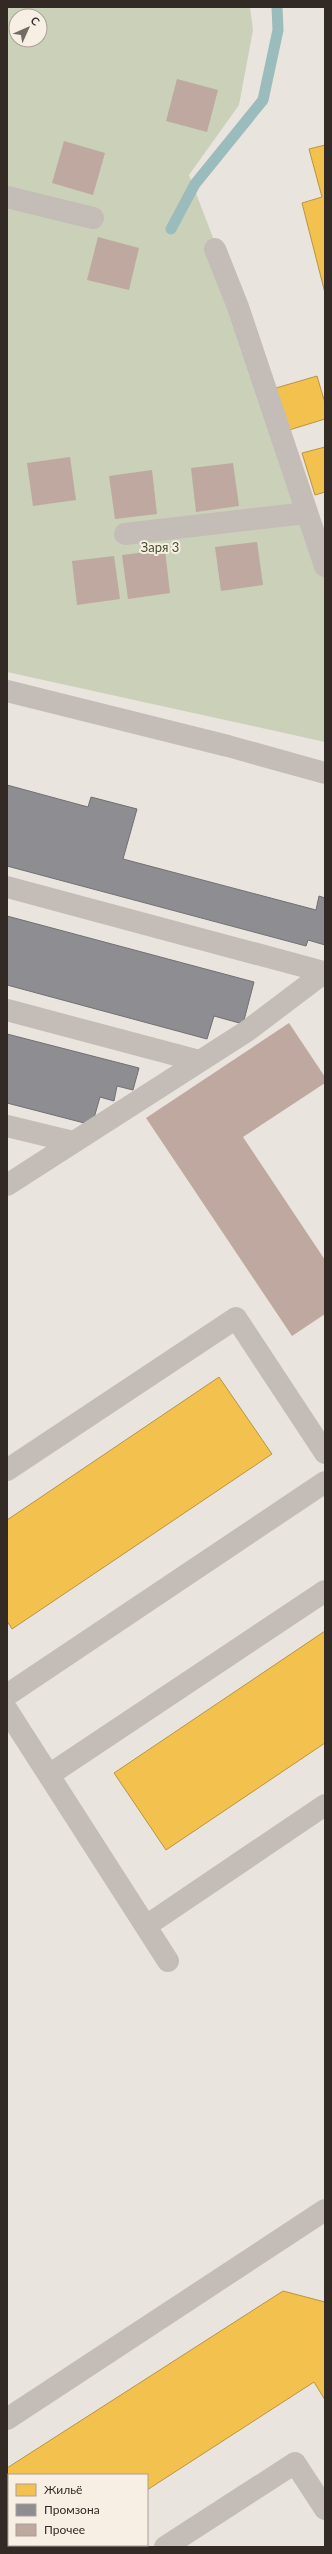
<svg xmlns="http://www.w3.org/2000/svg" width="332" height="2554" viewBox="0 0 332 2554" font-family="Lato,sans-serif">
	<rect width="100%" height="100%" fill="#eae4de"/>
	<path fill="#cbd0b8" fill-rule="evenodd" d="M 7,7 L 250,7 L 253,30 L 239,105 L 189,175 L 217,248 L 325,558 L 325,742 L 7,672 ZM 16,16 L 40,16 L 40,40 L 16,40 Z"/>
	<path fill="#f2c14e" stroke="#b99442" d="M 325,145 L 325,293 L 302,203 L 322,197 L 309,149 Z
		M 317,376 L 325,403 L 325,419 L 289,430 L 276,388 Z
		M 325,447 L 325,492 L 315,495 L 302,453 Z
		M 219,1377 L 272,1454 L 12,1629 L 7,1621 L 7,1520 Z
		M 325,1631 L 325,1743 L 166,1850 L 114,1773 Z
		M 283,2291 L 325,2302 L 325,2400 L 314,2382 L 147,2490 L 147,2475 L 9,2475 L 9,2545 L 68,2545 L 69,2547 L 7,2547 L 7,2468 Z"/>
	<path fill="#8d8d92" stroke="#726f72" d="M 7,785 L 88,807 L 91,797 L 137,809 L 123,859 L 316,910 L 319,896 L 325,898 L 325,945 L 308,940 L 306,946 L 7,866 Z
		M 7,916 L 254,982 L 243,1024 L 214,1016 L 207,1039 L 7,985 Z
		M 7,1034 L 139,1068 L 133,1090 L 117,1086 L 114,1101 L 100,1097 L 92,1125 L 7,1103 Z"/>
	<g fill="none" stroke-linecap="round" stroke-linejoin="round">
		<path stroke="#9abcbc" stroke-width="11" d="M 171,229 L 195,184 L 263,100 L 278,30 L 277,7"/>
	</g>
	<path fill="#bea89f" d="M 177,79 L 218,90 L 207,132 L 166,121 Z
		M 64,141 L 105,153 L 93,195 L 52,183 Z
		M 98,237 L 139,248 L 129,290 L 87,280 Z
		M 70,457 L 76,500 L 33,506 L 27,463 Z
		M 233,463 L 239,506 L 196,512 L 191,468 Z
		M 152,470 L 157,514 L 115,519 L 109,476 Z
		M 257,542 L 263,585 L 221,591 L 215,547 Z
		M 165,550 L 170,593 L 128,599 L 122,555 Z
		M 114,556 L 120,599 L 77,605 L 72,561 Z
		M 289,1023 L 325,1077 L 325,1083 L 243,1137 L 325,1260 L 325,1314 L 292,1336 L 146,1118 Z"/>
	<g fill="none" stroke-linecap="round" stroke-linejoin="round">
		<path stroke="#c3bcb7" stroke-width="22" d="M 7,197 L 93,218
			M 215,249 L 238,307 L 325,566
			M 125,534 L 306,513
			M 7,691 L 228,746 L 325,773
			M 7,887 L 324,972
			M 7,1010 L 199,1061
			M 7,1126 L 73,1142
			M 7,1185 L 247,1031 L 325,972
			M 7,1470 L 236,1318 L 325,1453
			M 7,1695 L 325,1482
			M 7,1710 L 168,1961
			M 49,1775 L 325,1591
			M 146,1926 L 325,1805
			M 7,2419 L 325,2210
			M 165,2547 L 295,2463 L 325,2509"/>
	</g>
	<g text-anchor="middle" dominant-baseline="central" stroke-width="4" stroke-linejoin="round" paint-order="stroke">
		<g font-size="13" fill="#43512a" stroke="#f8efe4">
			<text x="160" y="547">Заря 3</text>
		</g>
	</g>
	<rect width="332" height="2554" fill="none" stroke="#332a26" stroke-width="16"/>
	<rect x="8" y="2474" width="140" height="72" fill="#f8efe4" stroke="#a9a098"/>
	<rect x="16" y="2484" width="20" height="12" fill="#f2c14e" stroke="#a9a098"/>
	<text x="44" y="2494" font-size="12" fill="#332a26">Жильё</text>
	<rect x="16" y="2504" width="20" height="12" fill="#8d8d92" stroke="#a9a098"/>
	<text x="44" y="2514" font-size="12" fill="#332a26">Промзона</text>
	<rect x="16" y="2524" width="20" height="12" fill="#bea89f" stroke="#a9a098"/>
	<text x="44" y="2534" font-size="12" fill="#332a26">Прочее</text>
	<g transform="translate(28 28) rotate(45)"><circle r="19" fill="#f8efe4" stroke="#a9a098"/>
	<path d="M0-3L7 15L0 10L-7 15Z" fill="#736b66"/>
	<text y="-6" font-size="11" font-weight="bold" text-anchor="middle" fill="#332a26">С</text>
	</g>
</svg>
